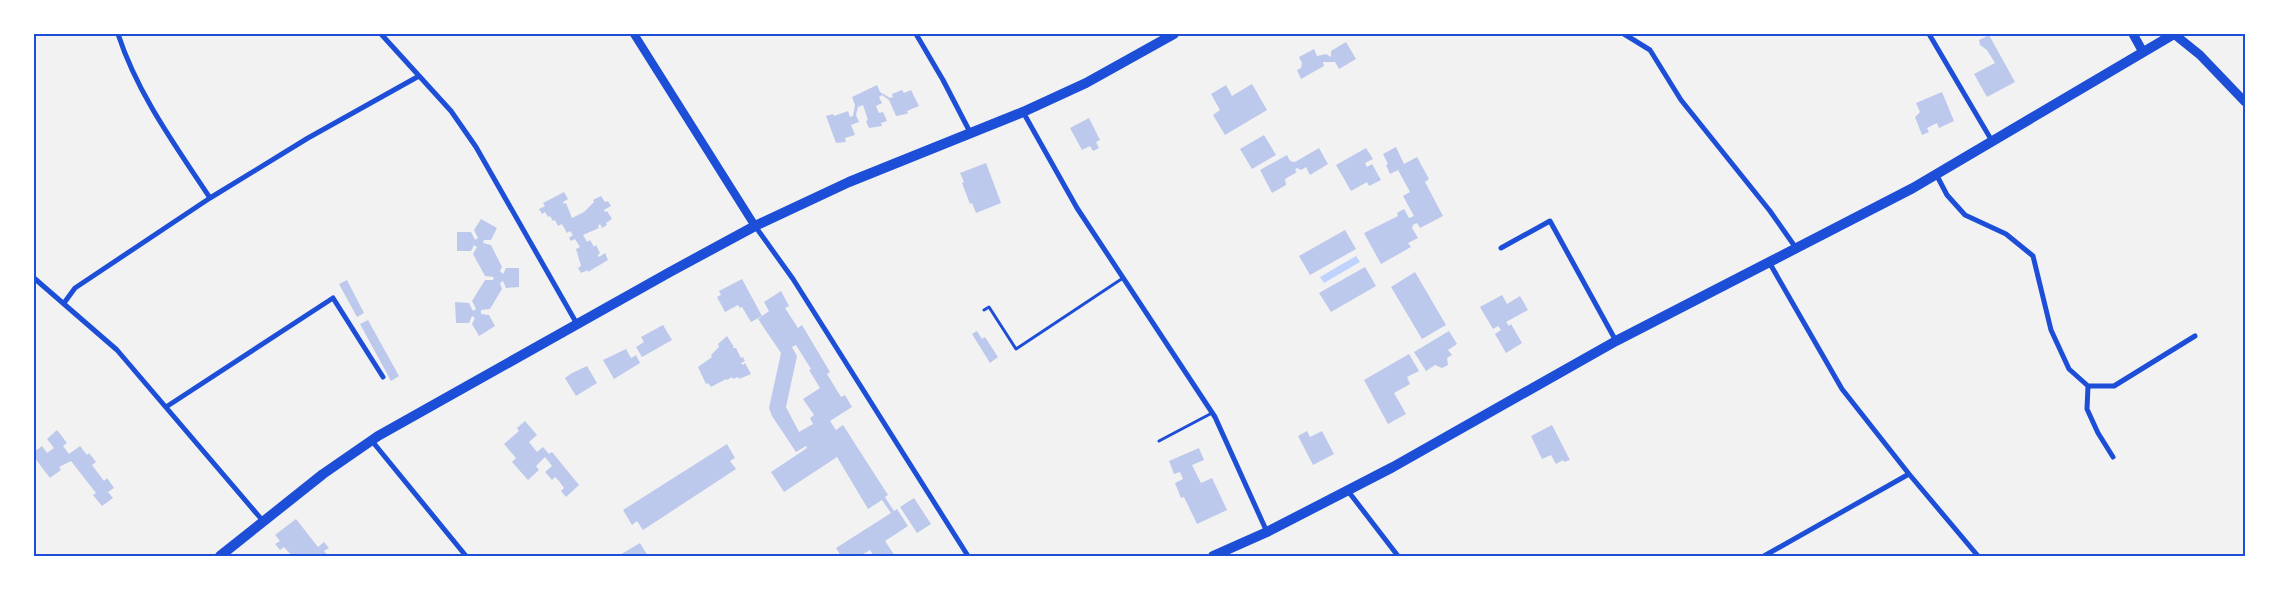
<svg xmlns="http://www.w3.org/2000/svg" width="2279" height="590" viewBox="0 0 2279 590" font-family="Barlow,sans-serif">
	<rect width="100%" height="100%" fill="#f2f2f2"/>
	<path fill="#bfd3fe" d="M 1356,256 L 1360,262 L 1324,283 L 1320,277 Z"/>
	<path fill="#bdc9ec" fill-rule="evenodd" d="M 1989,35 L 2015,82 L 1987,97 L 1974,74 L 1995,63 L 1987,50 L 1980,45 L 1979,40 Z
		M 1346,42 L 1356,59 L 1339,69 L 1335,62 L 1323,62 L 1324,66 L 1301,79 L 1297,70 L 1301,68 L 1302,63 L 1299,57 L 1314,49 L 1317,56 L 1326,54 L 1331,57 L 1331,51 Z
		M 1252,84 L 1267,110 L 1225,135 L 1213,115 L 1220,110 L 1211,94 L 1226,85 L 1232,96 Z
		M 877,85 L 880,92 L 890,98 L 893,97 L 892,94 L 902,90 L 904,93 L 911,90 L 919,106 L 907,111 L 908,113 L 906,114 L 896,116 L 889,100 L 882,95 L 879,97 L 882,103 L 876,106 L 879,113 L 883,112 L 887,121 L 881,123 L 882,126 L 869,128 L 866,121 L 868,120 L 863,105 L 858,107 L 856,115 L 859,122 L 851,125 L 855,135 L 845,138 L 846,142 L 836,143 L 826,116 L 833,114 L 834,116 L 848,111 L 850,117 L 853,116 L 855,105 L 852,97 Z
		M 1942,92 L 1954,121 L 1939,128 L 1937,123 L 1927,128 L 1929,132 L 1922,135 L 1915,117 L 1920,112 L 1916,103 Z
		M 1089,118 L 1100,140 L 1096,142 L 1099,148 L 1093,151 L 1090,146 L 1082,150 L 1070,128 Z
		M 1264,135 L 1276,155 L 1252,169 L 1240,149 Z
		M 1396,147 L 1404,164 L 1417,157 L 1429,179 L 1425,182 L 1443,216 L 1420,228 L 1417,223 L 1413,225 L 1412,228 L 1418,238 L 1408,243 L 1411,247 L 1381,264 L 1364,233 L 1398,216 L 1397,213 L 1404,209 L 1409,218 L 1414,216 L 1403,196 L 1410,192 L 1398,170 L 1390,174 L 1386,165 L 1388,164 L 1383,154 Z
		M 1319,148 L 1328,164 L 1310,175 L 1306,167 L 1301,170 L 1297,168 L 1295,170 L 1297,172 L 1285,179 L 1286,185 L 1272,193 L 1260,170 L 1287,155 L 1290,161 L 1295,162 Z
		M 1366,148 L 1373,159 L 1365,163 L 1367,167 L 1372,164 L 1381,180 L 1369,186 L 1367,182 L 1351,191 L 1336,165 Z
		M 986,163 L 1001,203 L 976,213 L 972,203 L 970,204 L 962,183 L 964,182 L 960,173 Z
		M 564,192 L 568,199 L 563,202 L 564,204 L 566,203 L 572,218 L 584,212 L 594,202 L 593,200 L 601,196 L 605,202 L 608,201 L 611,206 L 604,210 L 605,212 L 607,211 L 612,219 L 606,223 L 607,225 L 602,228 L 600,224 L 598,226 L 599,228 L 583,235 L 587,242 L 590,240 L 594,247 L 596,245 L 600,253 L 598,255 L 599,257 L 605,253 L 608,260 L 588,272 L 588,270 L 581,273 L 578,268 L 581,266 L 576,249 L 580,247 L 575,239 L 571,241 L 569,238 L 573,235 L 570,231 L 567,233 L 562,224 L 558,226 L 555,220 L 553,221 L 550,216 L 548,217 L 545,212 L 542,214 L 539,209 L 545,206 L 543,203 Z
		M 481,219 L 497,228 L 491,240 L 484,240 L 483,243 L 491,245 L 502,267 L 500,271 L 503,274 L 506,268 L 519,268 L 519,287 L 506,288 L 503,281 L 500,283 L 502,289 L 490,309 L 481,310 L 481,314 L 489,315 L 495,326 L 479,336 L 472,324 L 475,318 L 472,316 L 469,323 L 456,323 L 455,302 L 469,303 L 473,311 L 476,309 L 472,301 L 485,280 L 493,280 L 494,277 L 485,276 L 473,254 L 477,247 L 474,245 L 471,251 L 457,251 L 457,232 L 471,232 L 475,240 L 478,238 L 474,230 Z
		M 1345,230 L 1356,249 L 1310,275 L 1299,256 Z
		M 1365,267 L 1376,286 L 1331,312 L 1319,293 Z
		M 1415,272 L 1446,325 L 1422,339 L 1391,287 Z
		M 742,279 L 762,316 L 751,322 L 742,307 L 740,308 L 738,305 L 725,312 L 717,297 L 721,295 L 719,291 Z
		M 347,280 L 364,313 L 357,317 L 339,284 Z
		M 781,291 L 789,306 L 785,308 L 798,328 L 802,325 L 830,372 L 827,374 L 841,397 L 845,395 L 852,407 L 830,421 L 836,430 L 843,425 L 888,495 L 885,497 L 890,505 L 894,511 L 897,509 L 908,526 L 885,541 L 895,556 L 874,556 L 870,550 L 860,556 L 841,556 L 836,548 L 891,513 L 882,500 L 868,509 L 837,457 L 784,492 L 771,472 L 807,448 L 806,446 L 796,452 L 772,416 L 769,408 L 781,353 L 758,319 L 769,311 L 764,302 ZM 796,345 L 811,369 L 809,370 L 820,388 L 803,399 L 814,415 L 810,418 L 813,424 L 799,432 L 786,407 L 797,356 L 792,347 Z
		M 1502,295 L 1507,304 L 1520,296 L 1528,310 L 1506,322 L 1509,326 L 1511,324 L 1522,343 L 1506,353 L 1495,334 L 1501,330 L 1498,326 L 1493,329 L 1480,307 Z
		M 368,320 L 399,376 L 391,381 L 360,324 Z
		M 663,325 L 672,340 L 642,357 L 636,347 L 644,342 L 641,337 Z
		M 977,331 L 982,339 L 985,337 L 998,357 L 990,363 L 972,334 Z
		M 1449,331 L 1457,344 L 1448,350 L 1452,355 L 1447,358 L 1448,365 L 1442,368 L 1435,365 L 1426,371 L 1414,352 Z
		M 727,336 L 734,347 L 732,348 L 736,348 L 741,358 L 743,357 L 745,361 L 741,363 L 743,365 L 745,363 L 751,374 L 739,379 L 738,377 L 733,379 L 732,377 L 727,380 L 726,379 L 711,387 L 708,383 L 706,384 L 698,367 L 712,357 L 711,355 L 719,347 L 718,344 Z
		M 626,349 L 631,358 L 636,355 L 640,363 L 614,379 L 603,360 Z
		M 1409,354 L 1419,371 L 1407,377 L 1410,384 L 1394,393 L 1406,414 L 1388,424 L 1364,380 Z
		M 587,366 L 597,383 L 576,396 L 565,378 L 572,373 Z
		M 525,421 L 537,435 L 529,442 L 537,452 L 543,447 L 549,454 L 552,452 L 579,485 L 566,497 L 561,491 L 564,488 L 559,481 L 555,477 L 552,480 L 545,472 L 552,466 L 545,457 L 536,466 L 539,470 L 528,480 L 512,462 L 516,458 L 504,444 L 519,431 L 517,428 Z
		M 1552,425 L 1570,460 L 1564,462 L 1563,460 L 1556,464 L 1551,455 L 1542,459 L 1531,436 Z
		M 57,430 L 67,443 L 63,446 L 69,454 L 80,446 L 87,455 L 89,453 L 96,462 L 92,465 L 104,481 L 107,478 L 114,488 L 108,492 L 113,498 L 102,506 L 93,495 L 96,493 L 71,461 L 59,467 L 61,470 L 50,478 L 34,457 L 34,452 L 42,446 L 47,453 L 54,448 L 47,439 Z
		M 1307,431 L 1310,437 L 1322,431 L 1334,454 L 1313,465 L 1298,436 Z
		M 727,444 L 735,458 L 730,461 L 736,469 L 643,530 L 637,521 L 632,525 L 623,510 Z
		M 1199,448 L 1204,460 L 1192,465 L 1201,483 L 1212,478 L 1227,510 L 1197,524 L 1184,497 L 1181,498 L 1175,483 L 1183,479 L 1180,472 L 1174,474 L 1169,461 Z
		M 914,498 L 931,524 L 917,533 L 900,507 Z
		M 296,519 L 318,547 L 324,542 L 329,548 L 324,551 L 328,556 L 292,556 L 284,547 L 280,550 L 275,544 L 280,541 L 275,535 Z
		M 640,543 L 648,556 L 618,556 Z"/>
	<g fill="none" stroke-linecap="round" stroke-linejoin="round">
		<path stroke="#1d4ed8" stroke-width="3" d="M 984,310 L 989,307 L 1016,349 L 1123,278
			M 1159,441 L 1212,413"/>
		<path stroke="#1d4ed8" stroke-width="5" d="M 118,34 C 138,95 175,145 210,198
			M 381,34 L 451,111 L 476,147 L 577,324
			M 916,34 L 943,80 L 971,134
			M 1624,34 L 1650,50 L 1681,100 L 1770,211 L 1796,248
			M 1929,34 L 1992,141
			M 1023,112 L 1077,208 L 1215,417 L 1267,532
			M 1936,174 L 1947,195 L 1965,215 L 2006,234 L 2033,256 L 2051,330 L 2069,369 L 2088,386 L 2087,409 L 2098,433 L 2113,457
			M 755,226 L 793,279 L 968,556
			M 1501,248 L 1550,221 L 1616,341
			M 1769,262 L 1842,389 L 1909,474 L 1978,556
			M 34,278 L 117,350 L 263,521
			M 64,303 L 75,288 L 210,198 L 308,138 L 419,76
			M 2088,386 L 2114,386 L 2195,336
			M 166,407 L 333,298 L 383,377
			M 372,441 L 466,556
			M 1348,491 L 1398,556
			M 1764,556 L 1909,474"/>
		<path stroke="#1d4ed8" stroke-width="8" d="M 634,34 L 755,226"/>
		<path stroke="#1d4ed8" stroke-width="9" d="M 2133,34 L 2143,52
			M 2174,34 L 2200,55 L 2245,102"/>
		<path stroke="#1d4ed8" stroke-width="10" d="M 220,556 L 323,474 L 378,436 L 670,272 L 755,226 L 849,182 L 1023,112 L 1086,83 L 1174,34
			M 1213,556 L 1267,532 L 1393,467 L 1616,341 L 1913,188 L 2174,34"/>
	</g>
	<rect width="2279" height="590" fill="none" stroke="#ffffff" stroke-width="70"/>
	<rect x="35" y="35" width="2209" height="520" fill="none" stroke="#1d4ed8" stroke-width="2"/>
</svg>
